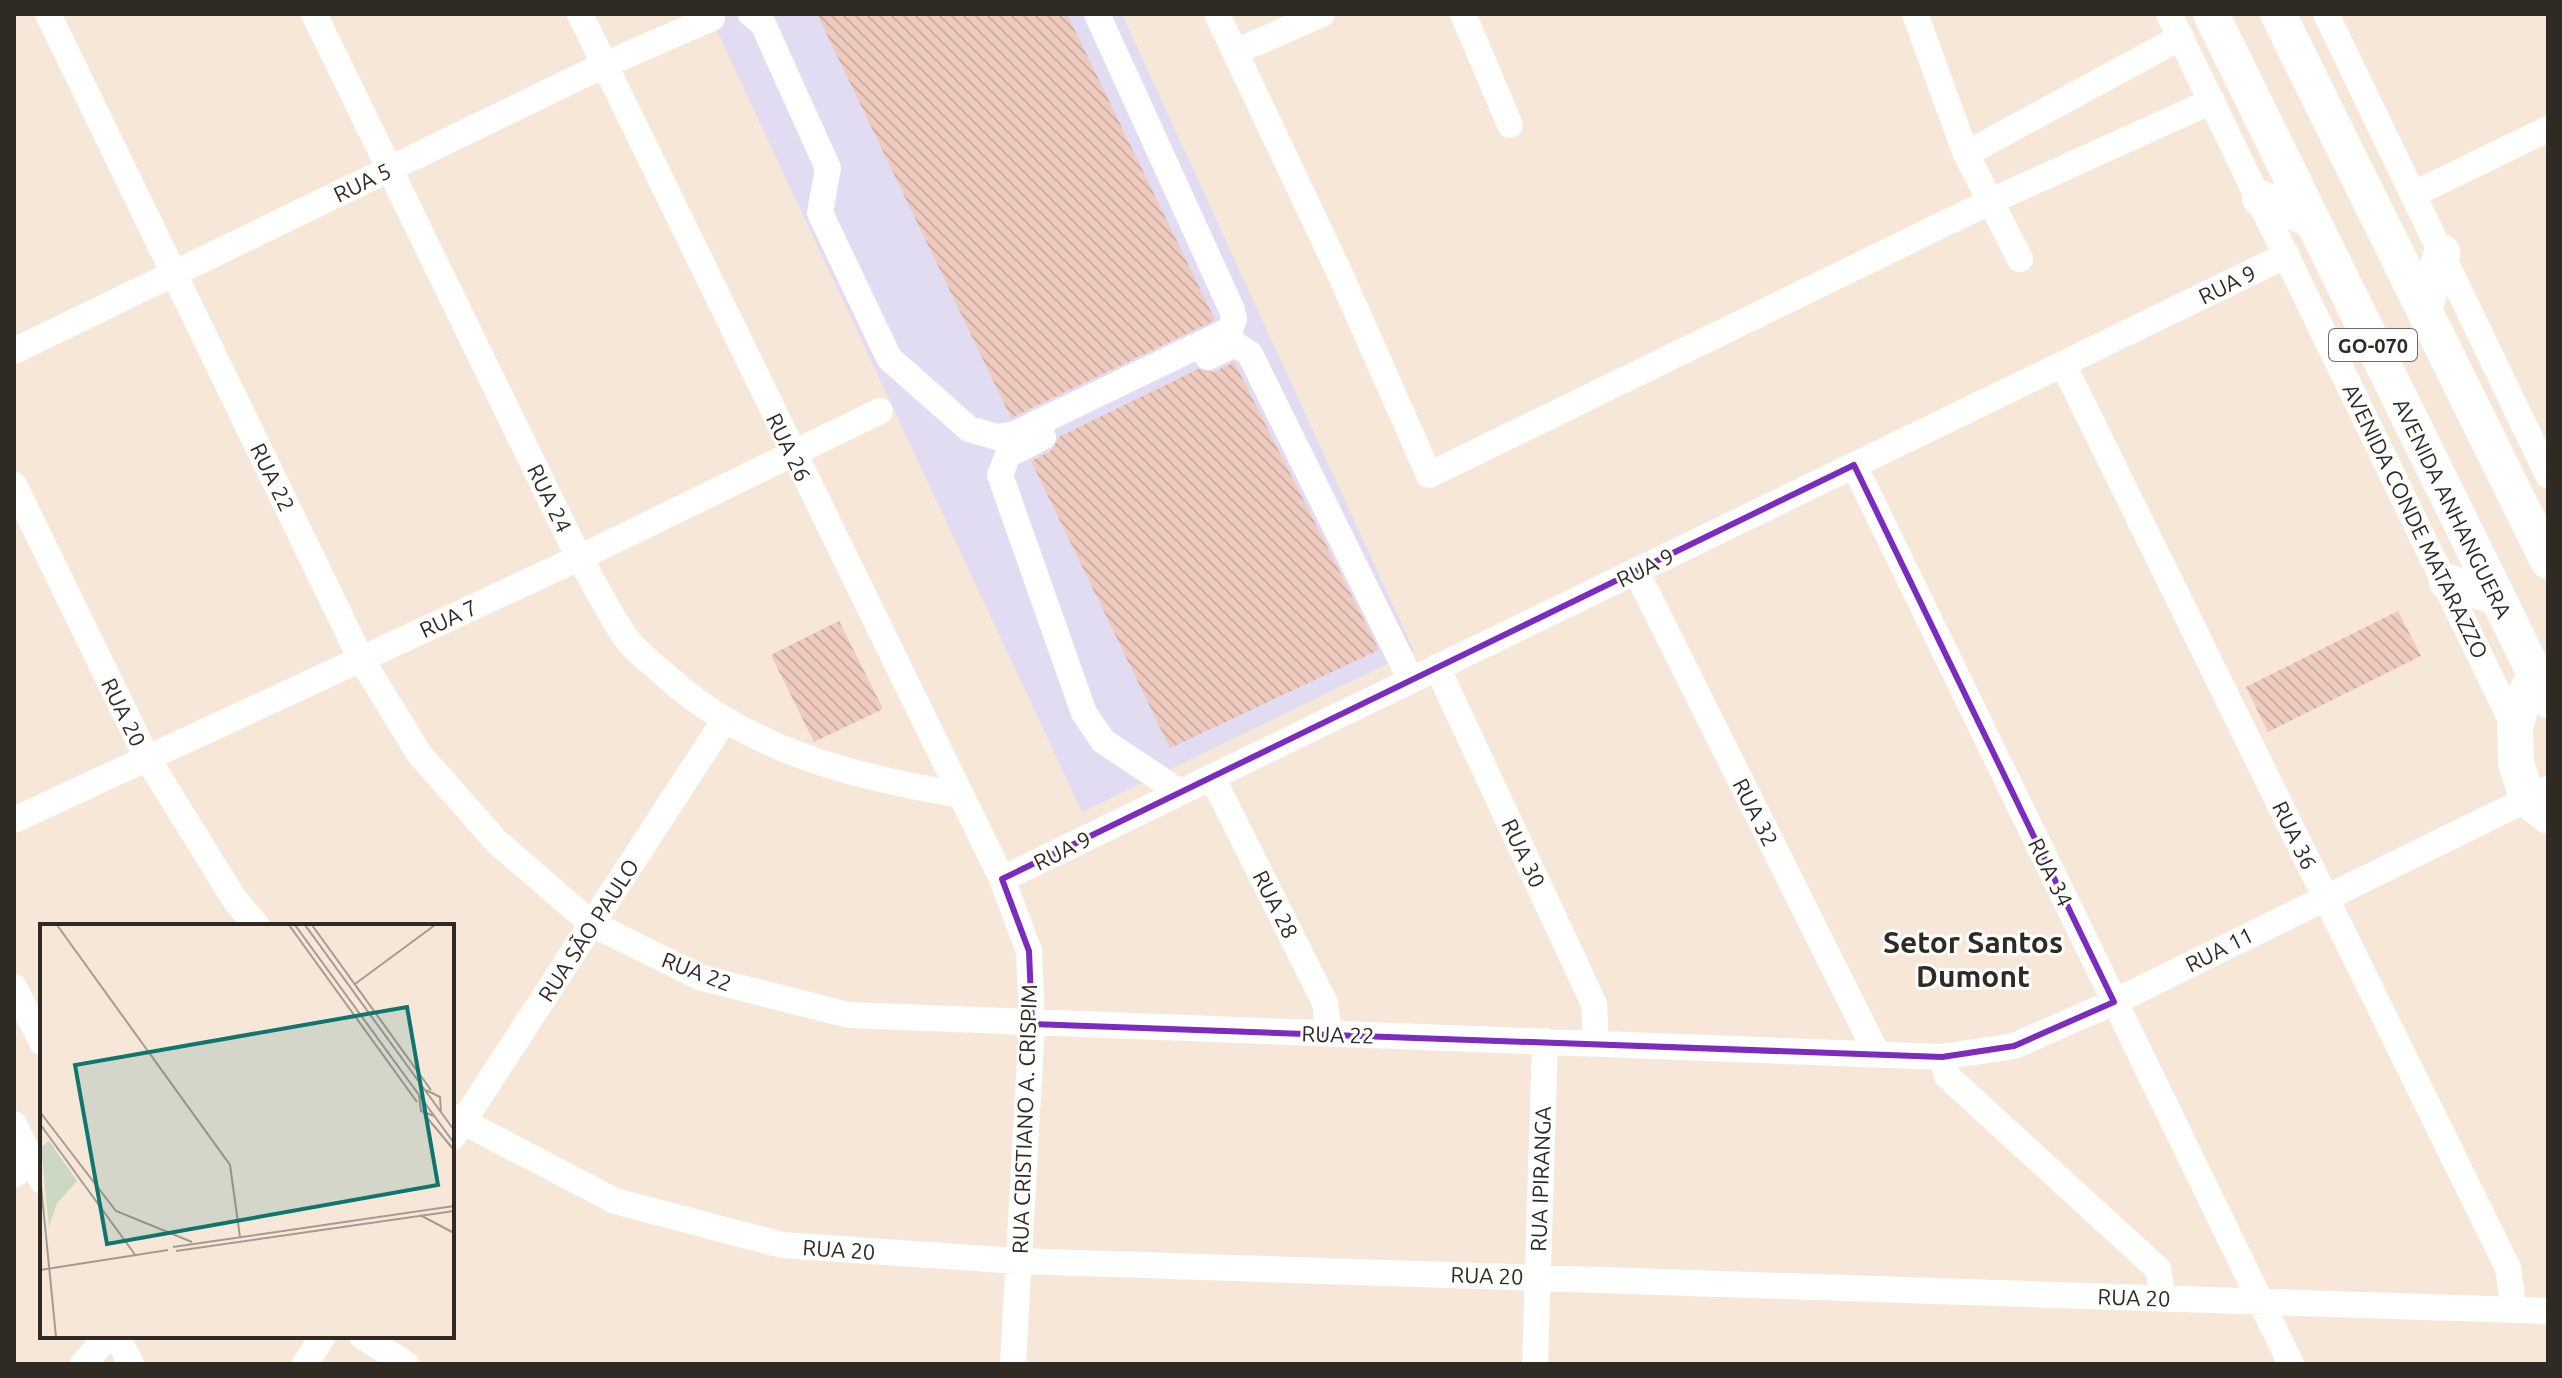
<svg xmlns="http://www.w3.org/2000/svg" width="2562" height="1378" viewBox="0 0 2562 1378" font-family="Ubuntu,sans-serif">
	<defs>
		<pattern id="building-back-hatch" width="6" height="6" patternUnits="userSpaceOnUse" patternTransform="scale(2)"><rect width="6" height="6" fill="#efcbbf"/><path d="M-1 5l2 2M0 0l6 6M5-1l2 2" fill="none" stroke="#cdaea4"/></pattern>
	</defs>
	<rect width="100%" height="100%" fill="#f6e7d9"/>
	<path fill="#e2dcf2" d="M 709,14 L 1122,14 L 1414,651 L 1082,812 Z"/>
	<path fill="url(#building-back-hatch)" d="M 817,14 L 1067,14 L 1215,320 L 1011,418 Z
		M 1234,362 L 1379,650 L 1170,748 L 1031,461 L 1051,451 L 1059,437 L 1198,369 L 1214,372 Z
		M 2398,611 L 2421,656 L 2268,732 L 2246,687 Z
		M 839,621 L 883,709 L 814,742 L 771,655 Z"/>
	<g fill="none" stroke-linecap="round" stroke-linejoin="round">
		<path stroke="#fff" stroke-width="26" d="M 48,14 L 361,659 L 420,755 L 497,842 L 592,924 L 702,978 L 849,1015 L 1942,1057 L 2014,1046 L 2114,1002 L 2548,789
			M 314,14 L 579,558 C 596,585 610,617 629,642 C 639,654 654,665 665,675 C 748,751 854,777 961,795
			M 580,14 L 1002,879 L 1029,951 L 1032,1024 L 1013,1364
			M 751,14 L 763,24 L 828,168 L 820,213 L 889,358 L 969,429 L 997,437 L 1015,434 L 1230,330 L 1234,319 L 1232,310 L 1097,14
			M 1217,14 L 1341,276 L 1429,475 L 1989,202 L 2212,101
			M 1463,14 L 1510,125
			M 1915,14 L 1966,154 L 2020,259
			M 2169,14 L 2515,728
			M 2326,14 L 2548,475
			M 1235,52 L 1322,14
			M 1966,154 L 2181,37
			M 2414,194 L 2548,129
			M 14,351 L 604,65 L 712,18 L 712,14
			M 1208,357 L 1235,344 L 1250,354 L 1411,680
			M 2063,364 L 2508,1268 L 2514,1310
			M 1043,437 L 1008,455 L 1000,475 L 1084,713 L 1103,741 L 1180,792
			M 1854,465 L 2291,1364
			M 14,485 L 147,758 L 235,900 L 257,926
			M 1636,571 L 1876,1052
			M 1437,667 L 1594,1004 L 1596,1043
			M 1212,777 L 1325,1003 L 1329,1034
			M 14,820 L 579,558 L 880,411
			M 1002,879 L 2287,255
			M 14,987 L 42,1042
			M 1942,1057 L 1947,1076 L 2158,1269 L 2163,1298
			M 452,1116 L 615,1201 L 782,1245 L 1018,1261 L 2548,1311
			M 14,1124 L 42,1181
			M 453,1137 L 724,721
			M 14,1175 L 30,1157
			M 117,1336 L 131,1364
			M 362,1336 L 406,1364
			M 83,1364 L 108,1336
			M 305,1364 L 323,1336
			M 1535,1364 L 1545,1041"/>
		<path stroke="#fff" stroke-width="36" d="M 2211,14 L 2548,700
			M 2278,14 L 2548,561
			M 2260,198 L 2312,220
			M 2424,309 L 2442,252
			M 2447,582 L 2497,597
			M 2535,675 L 2523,699 L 2515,728 L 2516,763 L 2528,800 L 2548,816"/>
	</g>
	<path fill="none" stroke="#7b2cbf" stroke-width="6" stroke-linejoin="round" d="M 1854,465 L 2114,1002 L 2014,1046 L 1942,1057 L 1032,1024 L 1029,951 L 1002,879 Z"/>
	<g text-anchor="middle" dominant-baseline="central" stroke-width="6" stroke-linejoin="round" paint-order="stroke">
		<rect fill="#fff" stroke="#6d6a66" stroke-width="2" x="2329" y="329" width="88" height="32" rx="6"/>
		<g font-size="20" font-weight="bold" fill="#2f2a24">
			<text x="2373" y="345">GO-070</text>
		</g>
		<g font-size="22" fill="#2f2a24" stroke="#fff">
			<text transform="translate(362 182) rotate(-26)">RUA 5</text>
			<text transform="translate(2227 284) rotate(-26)">RUA 9</text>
			<text transform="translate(789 447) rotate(64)">RUA 26</text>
			<text transform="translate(273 477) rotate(64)">RUA 22</text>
			<text transform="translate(550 498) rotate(64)">RUA 24</text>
			<text transform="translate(2453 508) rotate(64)">AVENIDA ANHANGUERA</text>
			<text transform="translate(2416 521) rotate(64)">AVENIDA CONDE MATARAZZO</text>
			<text transform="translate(1645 567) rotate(-26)">RUA 9</text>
			<text transform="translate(448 618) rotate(-25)">RUA 7</text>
			<text transform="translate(124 712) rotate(64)">RUA 20</text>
			<text transform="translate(1756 812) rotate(63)">RUA 32</text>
			<text transform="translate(2295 835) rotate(64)">RUA 36</text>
			<text transform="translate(1062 850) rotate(-26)">RUA 9</text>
			<text transform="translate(1524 853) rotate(65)">RUA 30</text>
			<text transform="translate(2051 872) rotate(64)">RUA 34</text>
			<text transform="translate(1276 904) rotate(63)">RUA 28</text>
			<text transform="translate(588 930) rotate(-57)">RUA SÃO PAULO</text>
			<text transform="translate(2219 949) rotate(-27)">RUA 11</text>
			<text transform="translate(697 971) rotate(21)">RUA 22</text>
			<text transform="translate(1338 1034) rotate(2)">RUA 22</text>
			<text transform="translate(1024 1119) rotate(-88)">RUA CRISTIANO A. CRISPIM</text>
			<text transform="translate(1540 1179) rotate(-88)">RUA IPIRANGA</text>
			<text transform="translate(839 1249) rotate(4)">RUA 20</text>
			<text transform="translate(1487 1275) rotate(2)">RUA 20</text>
			<text transform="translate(2134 1297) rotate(2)">RUA 20</text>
		</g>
		<g font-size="30" font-weight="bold" fill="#2f2a24" stroke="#fff">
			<text x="1973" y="942">Setor Santos<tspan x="1973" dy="34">Dumont</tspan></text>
		</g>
	</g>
	<g transform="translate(40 924)">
		<rect width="414" height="414" fill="#f6e7d9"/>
		<path d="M 9,217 L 37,257 L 17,279 L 9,303 L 1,223 Z" fill="#cbd8c2"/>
		<path fill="none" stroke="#a69b91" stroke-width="2" d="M 17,1 L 190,241 L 200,313M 249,1 L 377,178M 255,1 L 414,219M 265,1 L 414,206M 272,1 L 391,166M 315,60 L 395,1M 386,166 L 400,173 L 401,188M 379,171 L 381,187 L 394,192M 0,188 L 76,287 L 152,318M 384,190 L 414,226M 0,200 L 96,332M 0,251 L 16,413M 380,291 L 414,309M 133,323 L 414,282M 136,327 L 414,287M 0,346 L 128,326"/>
		<path fill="#0f766e" fill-opacity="0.15" stroke="#0f766e" stroke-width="4" d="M 367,83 L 398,261 L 67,320 L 35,141 Z"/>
		<rect width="414" height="414" fill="none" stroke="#2f2a24" stroke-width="4"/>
	</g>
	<rect width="2562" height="1378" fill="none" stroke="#2f2a24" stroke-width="32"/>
</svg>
